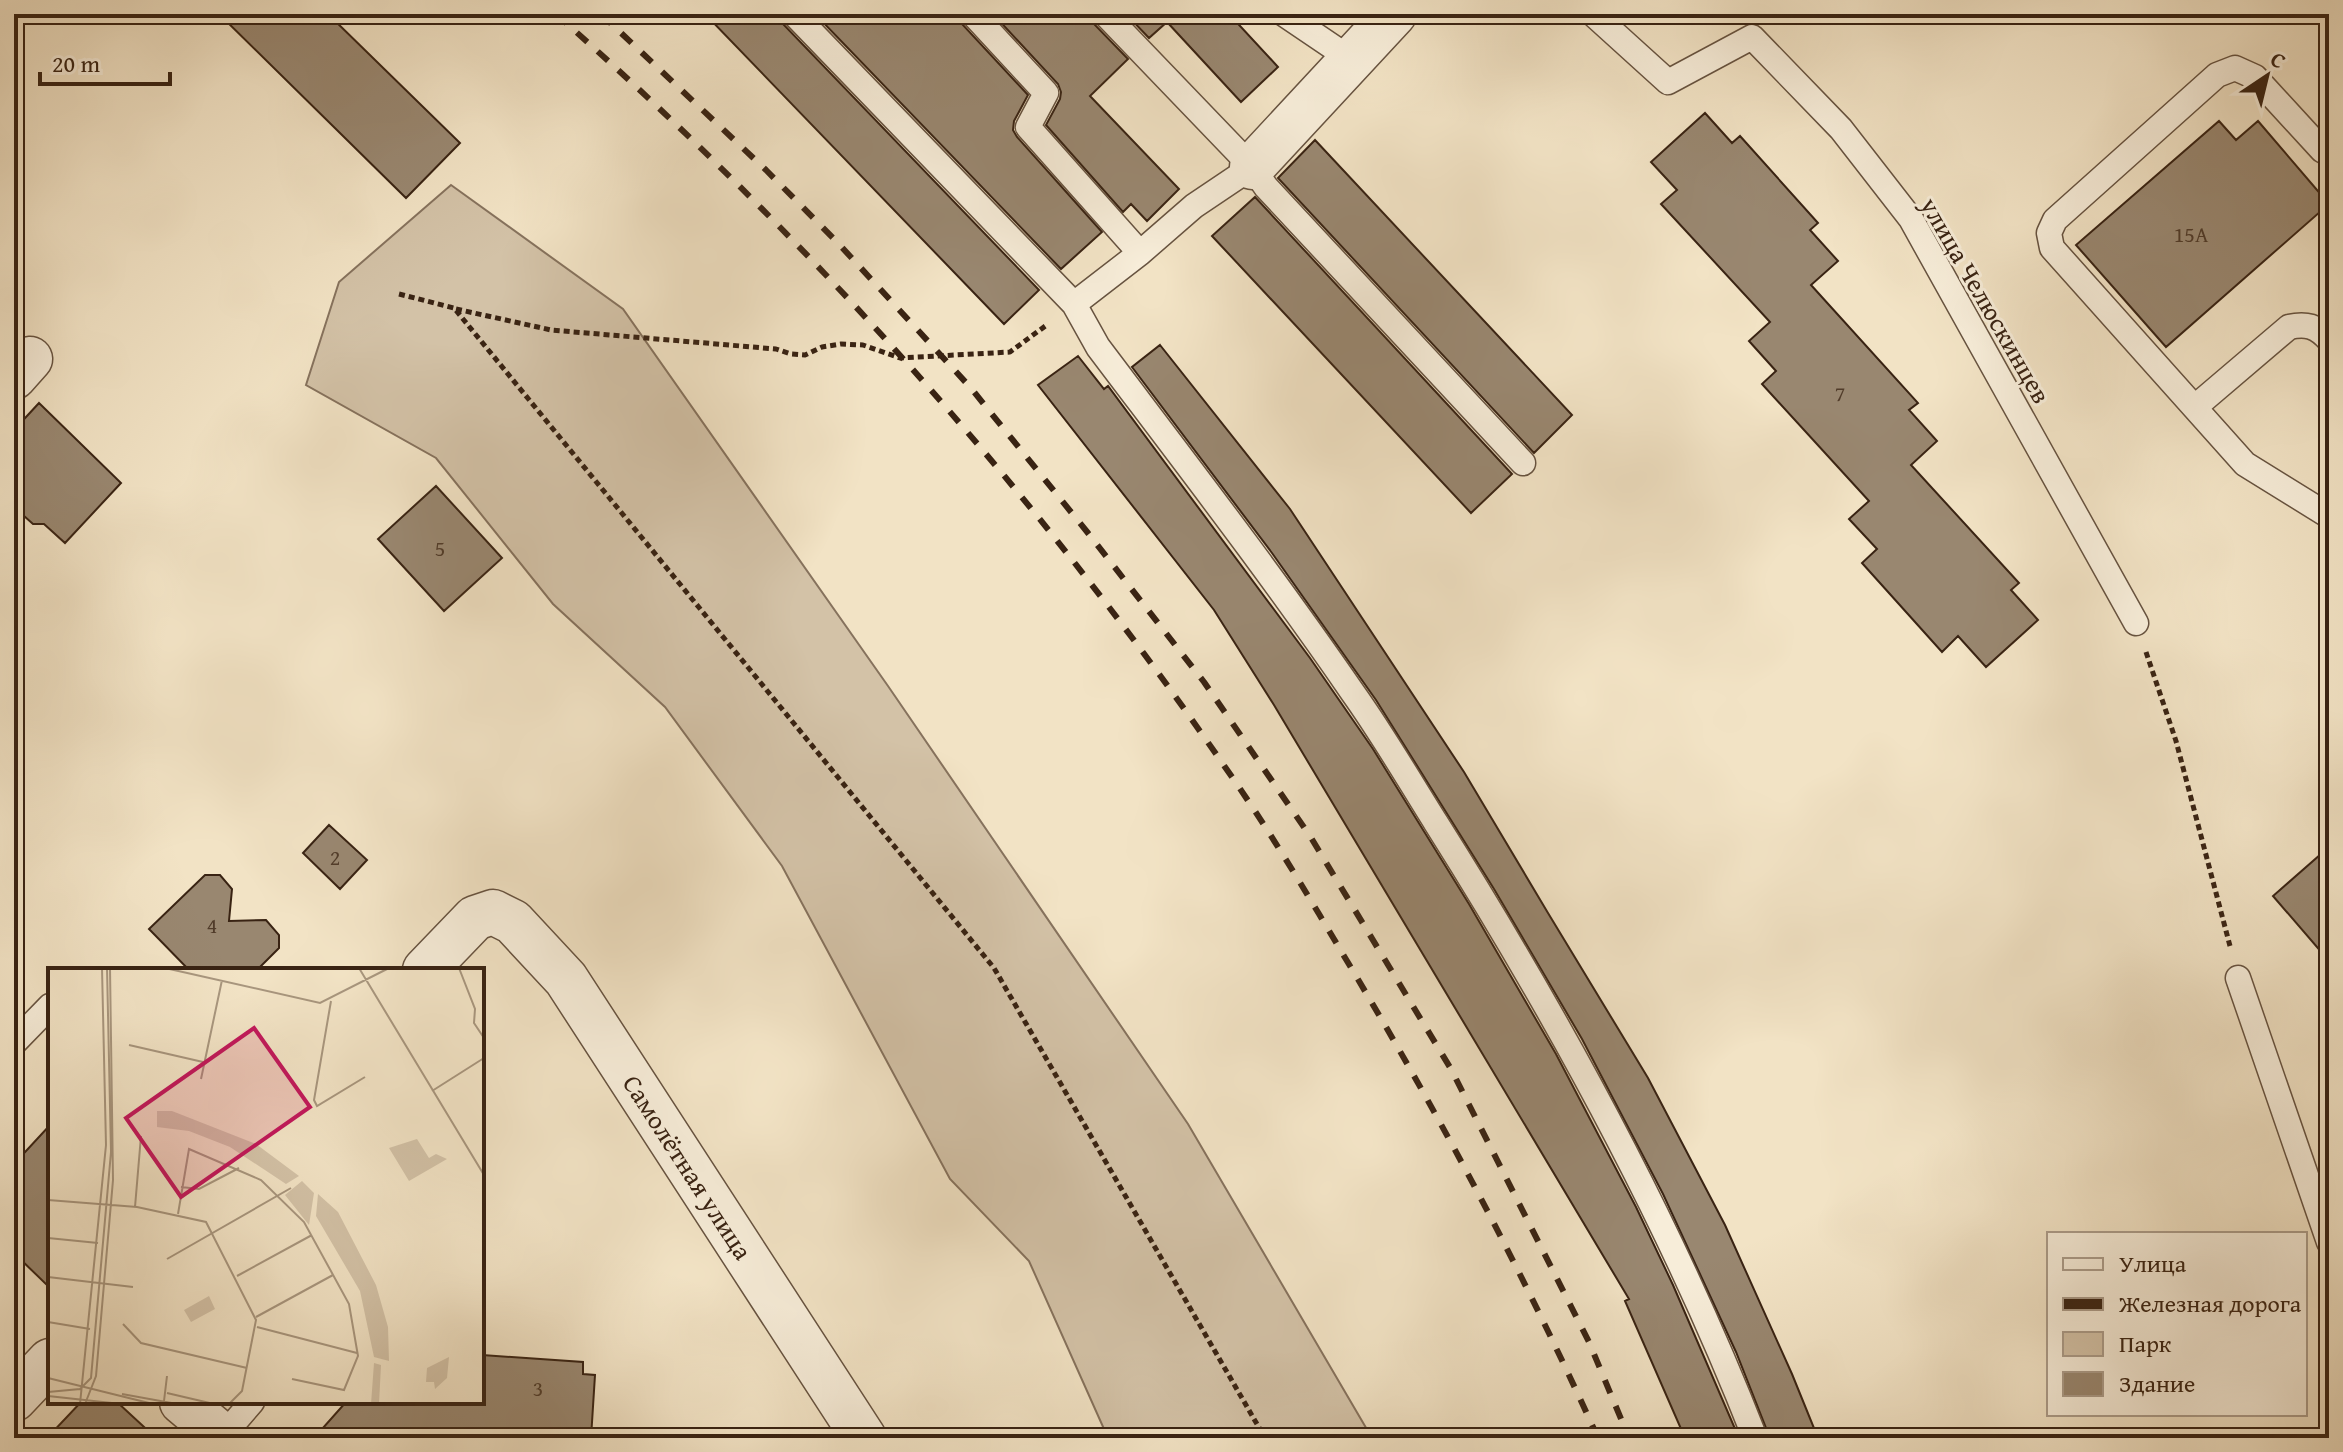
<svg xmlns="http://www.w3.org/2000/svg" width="2343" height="1452" viewBox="0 0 2343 1452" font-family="'Gentium Book Plus',serif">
	<rect width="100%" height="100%" fill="#f2e3c5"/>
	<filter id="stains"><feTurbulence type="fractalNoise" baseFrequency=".0025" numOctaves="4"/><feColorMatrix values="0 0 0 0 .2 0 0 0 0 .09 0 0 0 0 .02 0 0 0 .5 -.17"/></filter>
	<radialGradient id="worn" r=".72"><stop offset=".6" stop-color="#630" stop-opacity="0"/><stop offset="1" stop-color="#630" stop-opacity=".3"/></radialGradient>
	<path fill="#d3c2a7" stroke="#86725d" stroke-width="2" d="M 451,185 L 623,309 L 888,686 L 1188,1124 L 1372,1438 L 1108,1438 L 1029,1261 L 950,1179 L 782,866 L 665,707 L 553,604 L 436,458 L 306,385 L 339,282 Z"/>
	<path fill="#998770" stroke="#392313" stroke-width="2" d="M 219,14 L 328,14 L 460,143 L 406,198 Z
		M 705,14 L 779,14 L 783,24 L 1039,290 L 1004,324 Z
		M 815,14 L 958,14 L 962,24 L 1028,95 L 1014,121 L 1013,130 L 1017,137 L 1102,232 L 1061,269 Z
		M 993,14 L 1090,14 L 1094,24 L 1128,59 L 1090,96 L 1179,189 L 1147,221 L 1131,204 L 1123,212 L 1046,125 L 1060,99 L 1061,92 L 1058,84 Z
		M 1126,14 L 1229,14 L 1278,67 L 1241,102 L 1167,22 L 1149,38 Z
		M 1705,113 L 1732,143 L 1740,136 L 1818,223 L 1810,230 L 1838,261 L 1811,285 L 1918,403 L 1909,410 L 1937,441 L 1911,465 L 2019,583 L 2011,590 L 2038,620 L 1986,667 L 1958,636 L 1942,652 L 1862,563 L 1877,549 L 1849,519 L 1869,501 L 1762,384 L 1776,371 L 1749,341 L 1770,322 L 1661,204 L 1677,190 L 1651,162 Z
		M 2219,121 L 2236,140 L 2258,121 L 2329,204 L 2166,347 L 2076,245 Z
		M 1315,140 L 1572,415 L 1534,453 L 1278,178 Z
		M 1255,197 L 1512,474 L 1471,513 L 1212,236 Z
		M 1160,345 L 1290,509 L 1464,772 L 1548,913 L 1648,1078 L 1725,1225 L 1792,1374 L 1818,1438 L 1770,1438 L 1736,1352 L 1663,1194 L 1582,1039 L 1494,889 L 1376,700 L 1272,553 L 1132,367 Z
		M 1078,356 L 1104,389 L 1108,386 L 1310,658 L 1373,749 L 1469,904 L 1556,1054 L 1636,1207 L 1673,1285 L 1739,1438 L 1685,1438 L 1625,1301 L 1629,1299 L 1274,705 L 1214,610 L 1038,385 Z
		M 39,403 L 121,483 L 65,543 L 44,524 L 33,524 L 14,507 L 14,430 Z
		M 436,486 L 502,558 L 444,611 L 378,539 Z
		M 329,825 L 367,860 L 340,889 L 303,853 Z
		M 2329,847 L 2329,961 L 2273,896 Z
		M 205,875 L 220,875 L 232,889 L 229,921 L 266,920 L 279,935 L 279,948 L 257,970 L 189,970 L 149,929 Z
		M 50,1125 L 50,1288 L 14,1253 L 14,1164 Z
		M 482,1355 L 583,1362 L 583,1374 L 595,1375 L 591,1438 L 314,1438 L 346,1402 L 482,1402 Z
		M 81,1402 L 117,1402 L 156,1438 L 47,1438 Z"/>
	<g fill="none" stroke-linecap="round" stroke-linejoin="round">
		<defs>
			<path id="service" d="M 794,14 L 1074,304 L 1140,253
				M 973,14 L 1046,93 L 1028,127 L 1140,253 L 1194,206 L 1252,167
				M 1105,14 L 1252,167 L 1266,187 L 1523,463
				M 1284,14 L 1352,60
				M 1593,14 L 1668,82 L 1752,37 L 1841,129 L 1911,219 L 2136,623
				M 2329,154 L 2322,150 L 2255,77 L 2235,68 L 2217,75 L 2055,220 L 2049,233 L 2052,248 L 2245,464 L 2329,516
				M 1074,304 L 1098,347 C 1184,461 1272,575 1353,693 C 1383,735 1409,780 1436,823 C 1559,1018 1671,1223 1755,1438
				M 2195,407 L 2289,327 C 2306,323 2317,326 2329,340
				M 2238,978 L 2329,1242
				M 14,1043 L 50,1006
				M 221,1438 L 252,1402"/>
			<path id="minor" d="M 1252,167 L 1394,14
				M 14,377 L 30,359
				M 425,970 L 475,918 L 493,912 L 513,922 L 566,979 L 864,1438
				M 14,1399 L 50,1361
				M 182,1402 L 225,1438"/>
		</defs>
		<use href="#service" stroke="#675340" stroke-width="27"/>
		<use href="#minor" stroke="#675340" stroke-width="47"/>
		<path stroke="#392313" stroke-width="5" stroke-dasharray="6 4" stroke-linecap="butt" d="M 399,294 L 454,308 L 994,968 L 1265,1438
			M 456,309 L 551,330 L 776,349 L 791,354 L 805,355 L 822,347 L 841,344 L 863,345 L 900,358 L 1010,352 L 1048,324
			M 2146,652 L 2176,741 L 2230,946"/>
		<use href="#service" stroke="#f7edd9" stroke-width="24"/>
		<use href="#minor" stroke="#f7edd9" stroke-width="44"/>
		<path stroke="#392313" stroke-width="6" stroke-dasharray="14 14" stroke-linecap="butt" d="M 556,14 C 807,236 1035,491 1225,767 C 1268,828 1306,892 1344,956 C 1438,1112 1523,1272 1598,1438
			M 601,14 L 766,170 L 837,242 L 970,387 L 1088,533 L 1204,682 L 1310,836 L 1451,1069 L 1589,1342 L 1629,1438"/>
	</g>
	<g text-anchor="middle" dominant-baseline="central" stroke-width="6" stroke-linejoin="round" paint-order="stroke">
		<g font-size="22" fill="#513c2a">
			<text x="2191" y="234">15А</text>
			<text x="1840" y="393">7</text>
			<text x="440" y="548">5</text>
			<text x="335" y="857">2</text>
			<text x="212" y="925">4</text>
			<text x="538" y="1388">3</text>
		</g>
		<g font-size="26" fill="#392313" stroke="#f7edd9">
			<text transform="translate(1986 300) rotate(60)">улица Челюскинцев</text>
			<text transform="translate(688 1167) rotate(57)">Самолётная улица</text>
		</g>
	</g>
	<g transform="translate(48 968)">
		<rect width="436" height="436" fill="#f2e3c5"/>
		<path d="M 109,143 L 124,143 L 208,176 L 251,208 L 238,216 L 182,179 L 141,163 L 109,159 ZM 369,171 L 381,190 L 388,186 L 399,191 L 361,213 L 341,180 ZM 254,213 L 266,225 L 261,257 L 237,227 ZM 270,226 L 290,244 L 328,317 L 340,359 L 341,393 L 326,389 L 312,323 L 268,248 ZM 161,328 L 167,341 L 143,354 L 136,342 ZM 401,389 L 399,410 L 387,421 L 386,414 L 378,414 L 379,400 ZM 326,395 L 333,397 L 331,436 L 323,436 Z" fill="#d3c2a7"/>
		<path fill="none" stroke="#a8967e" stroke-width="2" d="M 117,0 L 272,35 L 341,0M 311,0 L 436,207M 411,0 L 427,41 L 426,55 L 436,70M 283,33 L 266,132 L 269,138 L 317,109M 81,77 L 155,94M 153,111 L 174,12M 384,123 L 436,90M 133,219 L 151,221 L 191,200M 0,232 L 89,239 L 158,254 L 208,352 L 194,423 L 181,436M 87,239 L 93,168M 130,246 L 141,181 L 213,212 L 256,254 L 301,336 L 310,388 L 296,422 L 244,411M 0,270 L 50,275M 119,291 L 243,220M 189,308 L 264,267M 0,309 L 85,319M 208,349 L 285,307M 0,354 L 42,361M 75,356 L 93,375 L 199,400M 209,359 L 309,385M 0,410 L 105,436M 0,424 L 32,421 L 43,410 L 63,184 L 59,0M 119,425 L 166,436M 74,426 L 129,436M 0,428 L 73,436M 116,433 L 119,408M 32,436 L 58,177 L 54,0M 37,436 L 48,408 L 65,212 L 62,0"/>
		<path fill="#c2185b" fill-opacity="0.15" stroke="#c2185b" stroke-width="4" d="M 206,60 L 262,139 L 133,229 L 78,150 Z"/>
		<rect width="436" height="436" fill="none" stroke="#392313" stroke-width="4"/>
	</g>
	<rect width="2343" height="1452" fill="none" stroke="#f2e3c5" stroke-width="48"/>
	<rect x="16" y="16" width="2311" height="1420" fill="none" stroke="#392313" stroke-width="4"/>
	<rect x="24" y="24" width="2295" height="1404" fill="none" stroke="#392313" stroke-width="2"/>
	<rect x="2047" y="1232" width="260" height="184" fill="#f7edd9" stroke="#ab9c8a" stroke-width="2"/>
	<rect x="2063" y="1258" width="40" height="12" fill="#f7edd9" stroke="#ab9c8a" stroke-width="2"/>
	<text x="2119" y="1272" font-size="24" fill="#392313">Улица</text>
	<rect x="2063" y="1298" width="40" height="12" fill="#392313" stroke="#ab9c8a" stroke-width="2"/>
	<text x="2119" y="1312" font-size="24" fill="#392313">Железная дорога</text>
	<rect x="2063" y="1332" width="40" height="24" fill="#d3c2a7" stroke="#ab9c8a" stroke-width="2"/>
	<text x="2119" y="1352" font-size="24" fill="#392313">Парк</text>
	<rect x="2063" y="1372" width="40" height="24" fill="#998770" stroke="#ab9c8a" stroke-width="2"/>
	<text x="2119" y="1392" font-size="24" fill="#392313">Здание</text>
	<g transform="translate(2267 76) rotate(35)" stroke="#f7edd9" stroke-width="6" paint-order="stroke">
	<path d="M0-6L14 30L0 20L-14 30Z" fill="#392313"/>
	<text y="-12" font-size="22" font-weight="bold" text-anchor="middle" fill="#392313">С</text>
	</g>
	<path d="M40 72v12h130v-12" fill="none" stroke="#392313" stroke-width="4"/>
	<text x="52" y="72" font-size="24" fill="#392313" stroke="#f7edd9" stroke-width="6" paint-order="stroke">20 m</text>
	<rect width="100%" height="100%" filter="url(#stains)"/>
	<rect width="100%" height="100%" fill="url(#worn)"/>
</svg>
